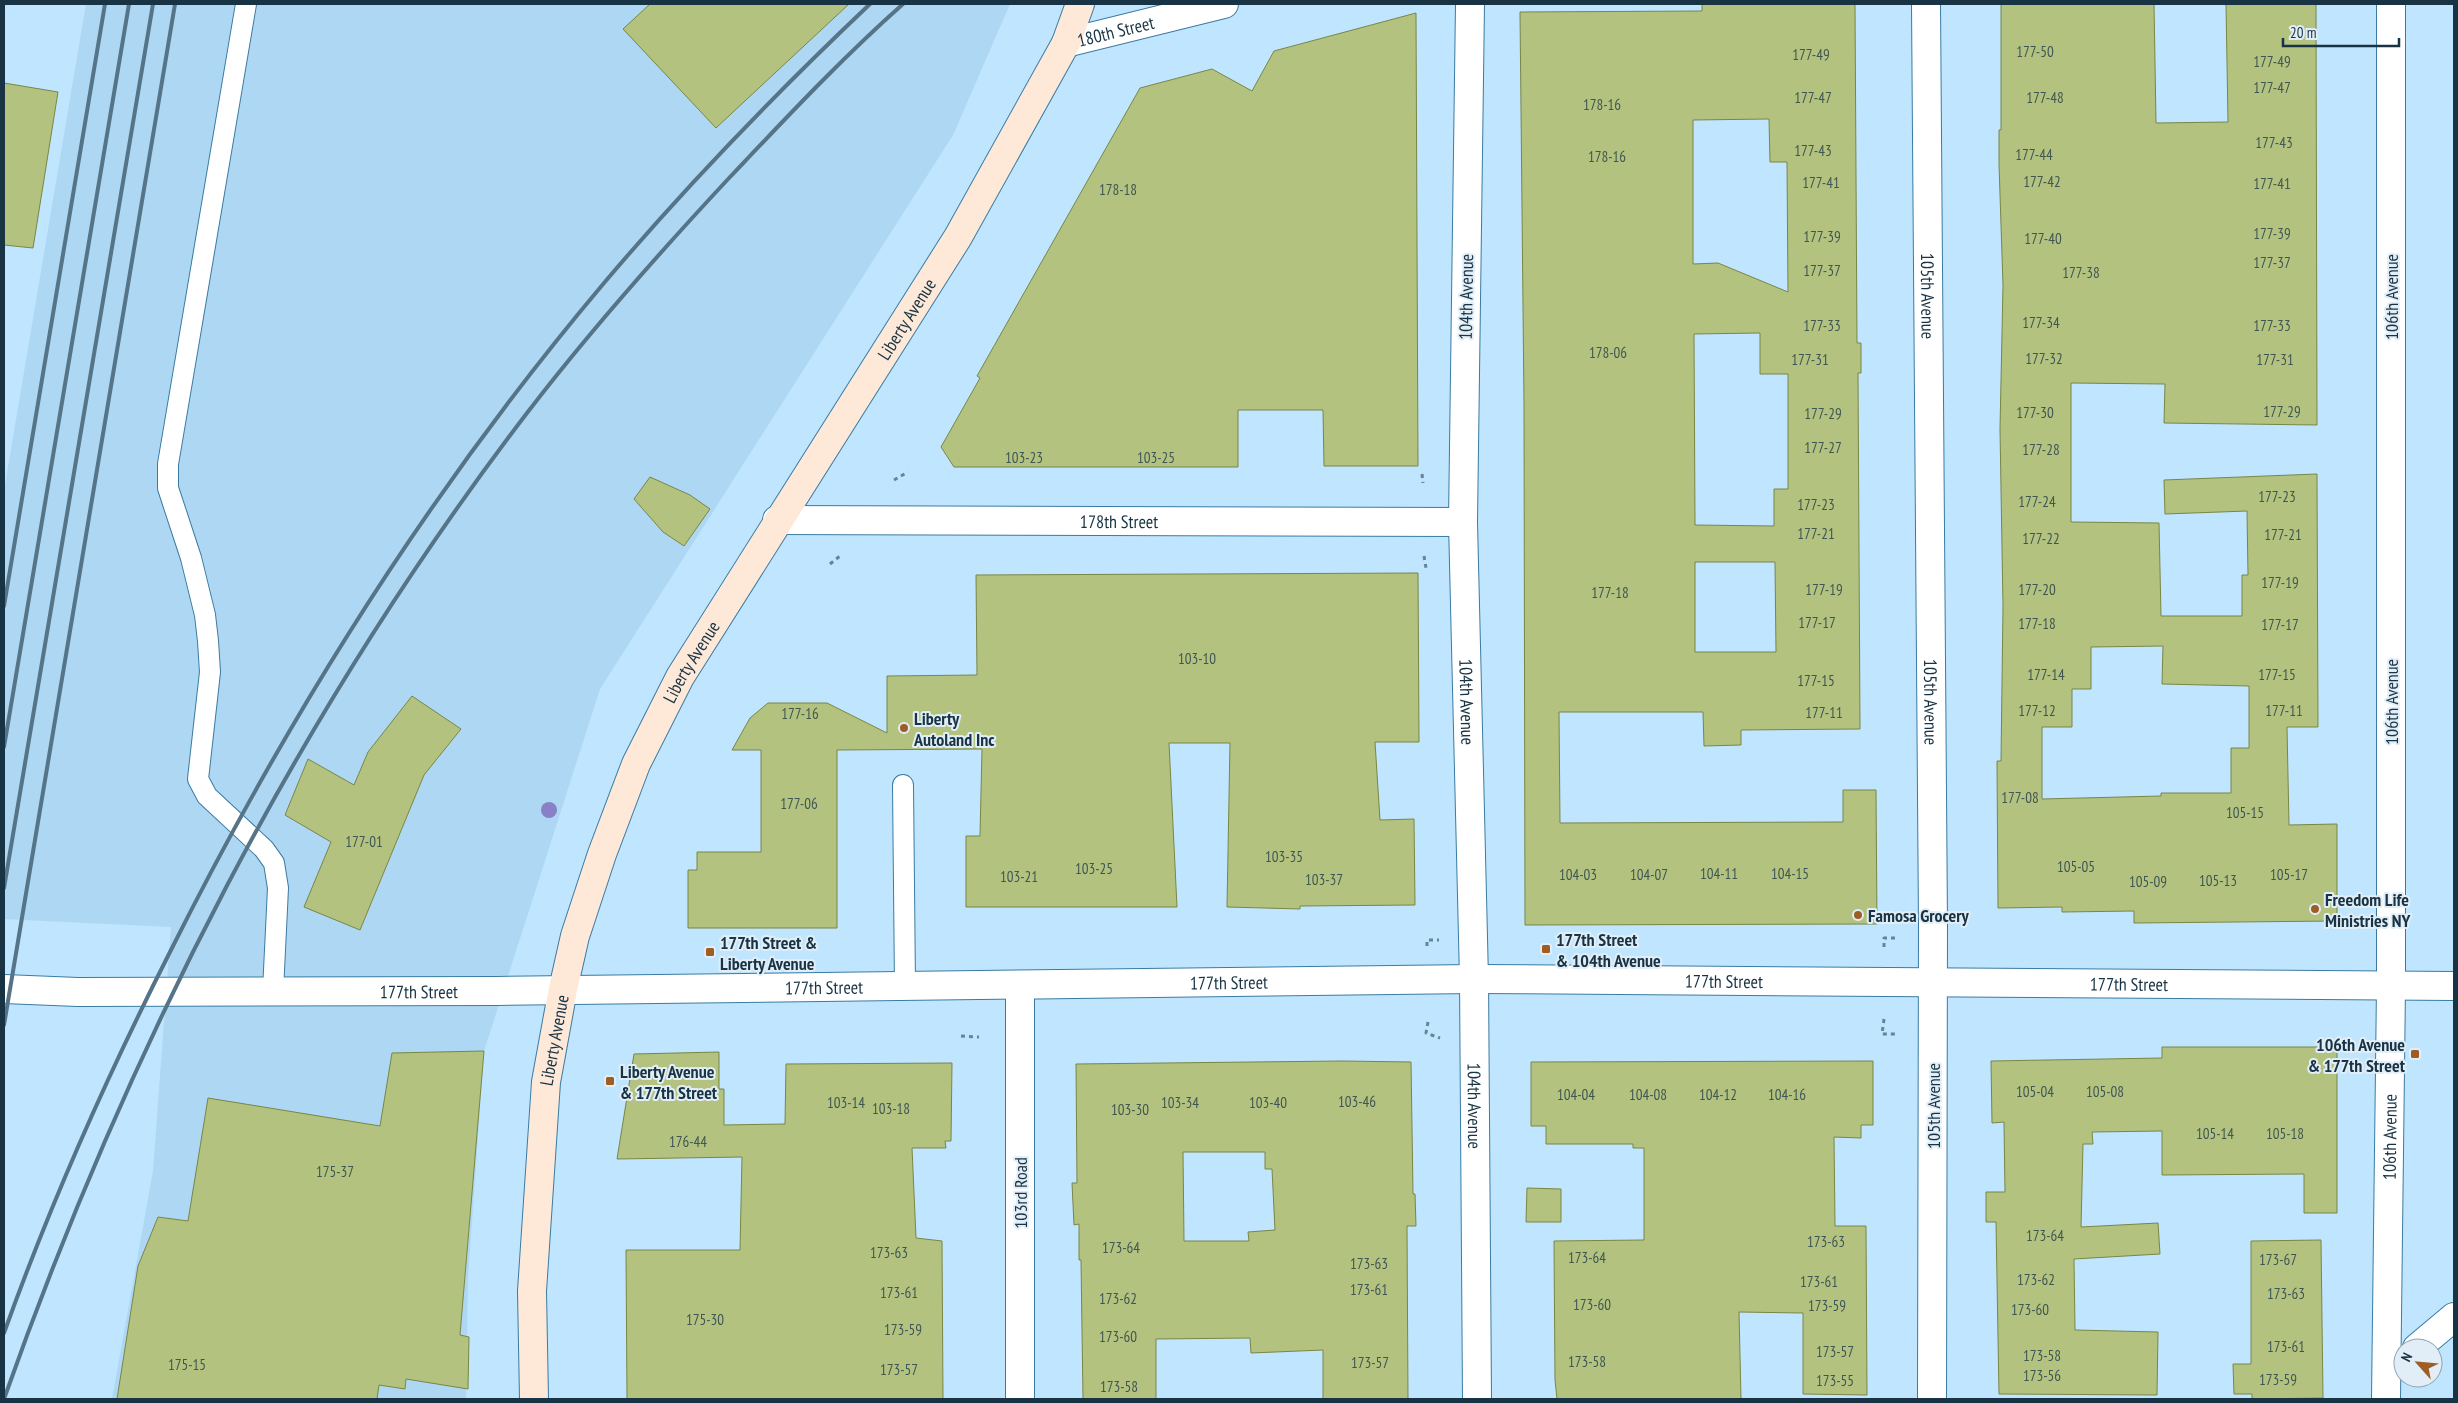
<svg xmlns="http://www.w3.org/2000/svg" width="2458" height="1403" viewBox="0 0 2458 1403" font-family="'PT Sans Narrow',sans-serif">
	<rect width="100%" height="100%" fill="#bfe5ff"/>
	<path fill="#add7f3" d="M 86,4 L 1010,4 L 953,135 L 600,689 L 484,1051 L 468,1278 L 466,1399 L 112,1399 L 153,1171 L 171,927 L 4,919 L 4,491 Z"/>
	<path fill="#b4c280" stroke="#798646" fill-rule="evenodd" d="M 650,4 L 849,4 L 716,128 L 623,29 Z
		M 1702,4 L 1855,4 L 1857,343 L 1861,343 L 1861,373 L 1858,373 L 1860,729 L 1741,730 L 1741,745 L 1704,746 L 1703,712 L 1559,712 L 1560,823 L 1843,822 L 1843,790 L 1876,790 L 1877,924 L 1525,925 L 1524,404 L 1520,12 L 1702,11 ZM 1769,119 L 1770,162 L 1787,162 L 1788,292 L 1718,263 L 1693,264 L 1693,120 ZM 1760,333 L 1760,374 L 1788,374 L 1788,489 L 1774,489 L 1774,526 L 1695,525 L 1694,334 ZM 1695,562 L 1775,562 L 1776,652 L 1695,652 Z
		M 2001,4 L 2154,4 L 2156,123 L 2228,122 L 2226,4 L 2316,4 L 2317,425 L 2164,423 L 2165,384 L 2071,383 L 2071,522 L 2159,523 L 2161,616 L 2242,616 L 2242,575 L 2248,575 L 2247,511 L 2165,514 L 2164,480 L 2317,474 L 2318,727 L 2287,727 L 2289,825 L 2337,824 L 2337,921 L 2134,923 L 2134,911 L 2062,912 L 2062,907 L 1998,908 L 1997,761 L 2001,761 L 2003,606 L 2000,429 L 2003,285 L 1999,164 L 1999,130 L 2001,130 ZM 2163,646 L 2162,684 L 2249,686 L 2249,748 L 2231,748 L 2231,793 L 2161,793 L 2161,796 L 2042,799 L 2042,727 L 2072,727 L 2072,689 L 2091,689 L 2091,647 Z
		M 1416,13 L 1418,466 L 1324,466 L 1323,410 L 1238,410 L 1238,467 L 954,467 L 941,447 L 980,378 L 977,376 L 1140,88 L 1212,69 L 1252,91 L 1274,51 Z
		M 4,83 L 58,92 L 33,248 L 4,245 Z
		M 650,477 L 690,495 L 710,509 L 684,546 L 663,532 L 634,499 Z
		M 1418,573 L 1419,742 L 1375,742 L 1380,820 L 1414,819 L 1415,905 L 1300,906 L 1300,909 L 1227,907 L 1230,743 L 1169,743 L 1177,907 L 966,907 L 966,836 L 980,836 L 982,749 L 837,750 L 837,928 L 688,928 L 688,870 L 697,870 L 697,852 L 761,852 L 761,750 L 732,750 L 750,718 L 768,703 L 827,703 L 887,733 L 887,676 L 977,675 L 976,575 Z
		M 412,696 L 461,729 L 424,775 L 360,930 L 304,907 L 331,842 L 285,815 L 308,759 L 354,785 L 368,752 Z
		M 2162,1047 L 2337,1047 L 2337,1213 L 2304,1213 L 2304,1174 L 2162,1175 L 2162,1131 L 2092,1132 L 2093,1144 L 2083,1144 L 2081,1227 L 2158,1223 L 2160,1254 L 2074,1259 L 2075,1330 L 2158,1332 L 2157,1395 L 1999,1394 L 1996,1222 L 1986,1222 L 1986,1192 L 2005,1192 L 2004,1122 L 1992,1123 L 1991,1061 L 2162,1058 Z
		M 484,1051 L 460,1335 L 469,1337 L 468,1389 L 406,1379 L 405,1389 L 379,1385 L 377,1399 L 117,1399 L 138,1266 L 158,1217 L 188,1221 L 208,1098 L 380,1126 L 392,1053 Z
		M 719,1052 L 719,1089 L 724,1089 L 724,1125 L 785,1124 L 786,1064 L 952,1063 L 951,1141 L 945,1141 L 946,1148 L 912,1148 L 916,1238 L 942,1241 L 943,1399 L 627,1399 L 626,1250 L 740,1250 L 742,1157 L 617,1159 L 634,1054 Z
		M 1342,1061 L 1411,1062 L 1413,1194 L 1415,1194 L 1416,1226 L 1407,1226 L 1408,1399 L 1323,1399 L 1323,1350 L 1251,1353 L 1250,1338 L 1156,1339 L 1156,1399 L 1083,1399 L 1081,1260 L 1079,1260 L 1079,1224 L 1074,1225 L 1072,1183 L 1077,1183 L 1076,1064 ZM 1183,1152 L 1265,1152 L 1265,1169 L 1272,1169 L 1275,1230 L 1248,1232 L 1249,1241 L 1184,1241 Z
		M 1873,1061 L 1873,1125 L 1861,1125 L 1861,1138 L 1834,1137 L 1835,1226 L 1866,1226 L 1867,1395 L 1803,1394 L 1803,1313 L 1739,1312 L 1741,1399 L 1557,1399 L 1555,1380 L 1554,1241 L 1644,1240 L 1644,1148 L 1633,1148 L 1633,1144 L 1546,1144 L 1546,1126 L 1531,1126 L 1531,1062 Z
		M 1527,1188 L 1561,1189 L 1561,1222 L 1526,1222 Z
		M 2321,1240 L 2323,1398 L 2252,1399 L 2252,1394 L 2234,1394 L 2233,1364 L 2251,1364 L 2251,1241 Z"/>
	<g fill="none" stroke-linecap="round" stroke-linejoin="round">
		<defs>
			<path id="service" d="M 246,4 L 168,464 L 168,488 L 191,558 L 205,615 L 208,641 L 210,672 L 198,779 L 207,796 L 264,849 L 274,863 L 278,888 L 273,991
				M 903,785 L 905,987"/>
			<g id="minor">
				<path id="s1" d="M 1470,4 L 1463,522 L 1474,979 L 1477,1399"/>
				<path id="s2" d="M 1926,4 L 1933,925 L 1932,1399"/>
				<path id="s3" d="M 1066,43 L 1224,4"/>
				<path id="s4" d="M 777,520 L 1463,522"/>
				<path id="s5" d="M 4,989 L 78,992 L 497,991 L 1474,979 L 2454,986"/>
				<path d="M 2417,1348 L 2454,1317"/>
				<path d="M 1020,1399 L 1020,986"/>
				<path id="s6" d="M 2386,1399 L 2391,986 L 2391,4"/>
			</g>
			<g id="secondary">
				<path id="s7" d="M 534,1399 L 532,1291 L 546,1082 L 563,989 L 575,936 L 602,854 L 636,764 L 680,677 L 958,237 L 1066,43 L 1080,4"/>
			</g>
		</defs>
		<use href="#service" stroke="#3b7ba2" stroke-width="22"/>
		<use href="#minor" stroke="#3b7ba2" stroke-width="30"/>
		<use href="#secondary" stroke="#3b7ba2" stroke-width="30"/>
		<path stroke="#648499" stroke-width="3" stroke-dasharray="4 4" stroke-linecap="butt" d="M 1422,474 L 1423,483
			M 894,480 L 908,472
			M 1424,556 L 1426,568
			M 830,564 L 840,556
			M 1427,946 L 1427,940 L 1439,940
			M 1884,947 L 1884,938 L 1897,938
			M 1884,1019 L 1882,1034 L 1897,1034
			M 1428,1022 L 1426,1033 L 1440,1038
			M 961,1036 L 979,1037"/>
		<use href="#service" stroke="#fff" stroke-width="20"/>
		<use href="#minor" stroke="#fff" stroke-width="28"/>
		<use href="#secondary" stroke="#fee9d9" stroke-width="28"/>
		<path stroke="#557488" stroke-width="4" d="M 4,606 L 105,4
			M 4,747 L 129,4
			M 4,888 L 153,4
			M 4,1025 L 175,4
			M 4,1333 C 51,1202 108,1074 171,950 C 290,712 432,487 604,283 C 687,185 777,92 870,4
			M 4,1399 C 128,1048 300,710 527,413 C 590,331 659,253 730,177 C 786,118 842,58 903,4"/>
	</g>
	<circle fill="#8981c8" cx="549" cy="810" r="8"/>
	<g fill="#9d5d25" stroke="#e2eef7" stroke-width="2">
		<circle cx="904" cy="728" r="5"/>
		<circle cx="2315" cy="909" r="5"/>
		<circle cx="1858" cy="915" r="5"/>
		<rect x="1541" y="944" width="10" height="10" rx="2.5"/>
		<rect x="705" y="947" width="10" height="10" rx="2.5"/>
		<rect x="2410" y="1049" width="10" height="10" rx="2.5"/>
		<rect x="605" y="1076" width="10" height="10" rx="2.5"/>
	</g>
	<g text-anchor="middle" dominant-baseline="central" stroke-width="4" stroke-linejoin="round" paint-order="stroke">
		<g font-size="15" fill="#3f5752">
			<text x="2035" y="51">177-50</text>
			<text x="1811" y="54">177-49</text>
			<text x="2272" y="61">177-49</text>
			<text x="2272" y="87">177-47</text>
			<text x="1813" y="97">177-47</text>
			<text x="2045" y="97">177-48</text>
			<text x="1602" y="104">178-16</text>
			<text x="2274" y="142">177-43</text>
			<text x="1813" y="150">177-43</text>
			<text x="2034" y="154">177-44</text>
			<text x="1607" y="156">178-16</text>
			<text x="2042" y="181">177-42</text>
			<text x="1821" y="182">177-41</text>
			<text x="2272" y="183">177-41</text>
			<text x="1118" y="189">178-18</text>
			<text x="2272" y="233">177-39</text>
			<text x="1822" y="236">177-39</text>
			<text x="2043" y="238">177-40</text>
			<text x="2272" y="262">177-37</text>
			<text x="1822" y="270">177-37</text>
			<text x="2081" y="272">177-38</text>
			<text x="2041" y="322">177-34</text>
			<text x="1822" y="325">177-33</text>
			<text x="2272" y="325">177-33</text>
			<text x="1608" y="352">178-06</text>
			<text x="2044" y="358">177-32</text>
			<text x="1810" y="359">177-31</text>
			<text x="2275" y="359">177-31</text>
			<text x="2282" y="411">177-29</text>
			<text x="2035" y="412">177-30</text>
			<text x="1823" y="413">177-29</text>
			<text x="1823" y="447">177-27</text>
			<text x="2041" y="449">177-28</text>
			<text x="1024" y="457">103-23</text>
			<text x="1156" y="457">103-25</text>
			<text x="2277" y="496">177-23</text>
			<text x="2037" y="501">177-24</text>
			<text x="1816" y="504">177-23</text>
			<text x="1816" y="533">177-21</text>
			<text x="2283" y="534">177-21</text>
			<text x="2041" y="538">177-22</text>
			<text x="2280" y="582">177-19</text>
			<text x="1824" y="589">177-19</text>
			<text x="2037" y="589">177-20</text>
			<text x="1610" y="592">177-18</text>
			<text x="1817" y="622">177-17</text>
			<text x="2037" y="623">177-18</text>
			<text x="2280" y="624">177-17</text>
			<text x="1197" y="658">103-10</text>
			<text x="2046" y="674">177-14</text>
			<text x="2277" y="674">177-15</text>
			<text x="1816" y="680">177-15</text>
			<text x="2037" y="710">177-12</text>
			<text x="2284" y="710">177-11</text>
			<text x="1824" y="712">177-11</text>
			<text x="800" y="713">177-16</text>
			<text x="2020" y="797">177-08</text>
			<text x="799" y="803">177-06</text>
			<text x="2245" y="812">105-15</text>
			<text x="364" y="841">177-01</text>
			<text x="1284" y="856">103-35</text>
			<text x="2076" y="866">105-05</text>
			<text x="1094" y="868">103-25</text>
			<text x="1719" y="873">104-11</text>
			<text x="1790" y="873">104-15</text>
			<text x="1578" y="874">104-03</text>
			<text x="1649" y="874">104-07</text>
			<text x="2289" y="874">105-17</text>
			<text x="1019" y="876">103-21</text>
			<text x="1324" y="879">103-37</text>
			<text x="2218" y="880">105-13</text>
			<text x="2148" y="881">105-09</text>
			<text x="2035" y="1091">105-04</text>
			<text x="2105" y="1091">105-08</text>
			<text x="1576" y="1094">104-04</text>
			<text x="1648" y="1094">104-08</text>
			<text x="1718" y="1094">104-12</text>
			<text x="1787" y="1094">104-16</text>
			<text x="1357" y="1101">103-46</text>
			<text x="846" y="1102">103-14</text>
			<text x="1180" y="1102">103-34</text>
			<text x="1268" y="1102">103-40</text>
			<text x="891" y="1108">103-18</text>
			<text x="1130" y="1109">103-30</text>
			<text x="2215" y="1133">105-14</text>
			<text x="2285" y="1133">105-18</text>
			<text x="688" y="1141">176-44</text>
			<text x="335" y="1171">175-37</text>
			<text x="2045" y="1235">173-64</text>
			<text x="1826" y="1241">173-63</text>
			<text x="1121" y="1247">173-64</text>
			<text x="889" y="1252">173-63</text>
			<text x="1587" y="1257">173-64</text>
			<text x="2278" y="1259">173-67</text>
			<text x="1369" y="1263">173-63</text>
			<text x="2036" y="1279">173-62</text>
			<text x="1819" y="1281">173-61</text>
			<text x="1369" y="1289">173-61</text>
			<text x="899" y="1292">173-61</text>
			<text x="2286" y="1293">173-63</text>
			<text x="1118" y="1298">173-62</text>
			<text x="1592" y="1304">173-60</text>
			<text x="1827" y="1305">173-59</text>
			<text x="2030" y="1309">173-60</text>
			<text x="705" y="1319">175-30</text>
			<text x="903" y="1329">173-59</text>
			<text x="1118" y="1336">173-60</text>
			<text x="2286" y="1346">173-61</text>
			<text x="1835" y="1351">173-57</text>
			<text x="2042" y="1355">173-58</text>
			<text x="1587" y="1361">173-58</text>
			<text x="1370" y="1362">173-57</text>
			<text x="187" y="1364">175-15</text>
			<text x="899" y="1369">173-57</text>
			<text x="2042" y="1375">173-56</text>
			<text x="2278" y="1379">173-59</text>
			<text x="1835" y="1380">173-55</text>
			<text x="1119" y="1386">173-58</text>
		</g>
		<g font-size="18" fill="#183343" stroke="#e2eef7">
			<text stroke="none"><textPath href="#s3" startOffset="51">180th Street</textPath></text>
			<text transform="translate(1466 297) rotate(-89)">104th Avenue</text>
			<text stroke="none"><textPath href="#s2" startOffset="292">105th Avenue</textPath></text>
			<text transform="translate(2391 297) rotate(-90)">106th Avenue</text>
			<text stroke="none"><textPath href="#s7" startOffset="1170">Liberty Avenue</textPath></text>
			<text stroke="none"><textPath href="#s4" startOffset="342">178th Street</textPath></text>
			<text stroke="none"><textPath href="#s7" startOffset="765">Liberty Avenue</textPath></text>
			<text stroke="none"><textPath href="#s1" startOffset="698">104th Avenue</textPath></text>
			<text stroke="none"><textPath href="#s2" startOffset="698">105th Avenue</textPath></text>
			<text transform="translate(2391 702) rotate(-90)">106th Avenue</text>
			<text stroke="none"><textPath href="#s5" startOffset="1720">177th Street</textPath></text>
			<text stroke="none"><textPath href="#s5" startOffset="1225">177th Street</textPath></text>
			<text stroke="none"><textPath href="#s5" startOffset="2125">177th Street</textPath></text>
			<text stroke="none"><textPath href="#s5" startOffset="820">177th Street</textPath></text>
			<text stroke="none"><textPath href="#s5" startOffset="415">177th Street</textPath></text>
			<text stroke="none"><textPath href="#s7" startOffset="360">Liberty Avenue</textPath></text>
			<text stroke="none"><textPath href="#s1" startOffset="1102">104th Avenue</textPath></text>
			<text transform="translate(1933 1106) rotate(-90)">105th Avenue</text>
			<text stroke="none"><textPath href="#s6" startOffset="262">106th Avenue</textPath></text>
			<text transform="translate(1020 1193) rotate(-90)">103rd Road</text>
		</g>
		<g font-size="18" font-weight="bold" fill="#183343" stroke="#e2eef7" text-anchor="start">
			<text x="914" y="718">Liberty<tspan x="914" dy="21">Autoland Inc</tspan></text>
			<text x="2325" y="899">Freedom Life<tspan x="2325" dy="21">Ministries NY</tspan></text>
			<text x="1868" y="915">Famosa Grocery</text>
			<text x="1556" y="939">177th Street<tspan x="1556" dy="21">&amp; 104th Avenue</tspan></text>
			<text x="720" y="942">177th Street &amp;<tspan x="720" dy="21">Liberty Avenue</tspan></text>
			<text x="2405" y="1044" text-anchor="end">106th Avenue<tspan x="2405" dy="21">&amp; 177th Street</tspan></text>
			<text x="620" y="1071">Liberty Avenue<tspan x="620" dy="21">&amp; 177th Street</tspan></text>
		</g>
	</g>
	<rect width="2458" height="1403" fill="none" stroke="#183343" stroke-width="10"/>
	<g transform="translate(2418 1363) rotate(297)"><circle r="24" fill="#e2eef7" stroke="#91a3af"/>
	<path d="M0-4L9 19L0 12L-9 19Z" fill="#9d5d25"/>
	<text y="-8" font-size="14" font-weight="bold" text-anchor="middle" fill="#183343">N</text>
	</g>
	<path d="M2283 38v8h116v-8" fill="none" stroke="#183343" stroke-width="2.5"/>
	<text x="2290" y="38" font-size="15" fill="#183343" stroke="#e2eef7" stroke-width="4" paint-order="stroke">20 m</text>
</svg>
